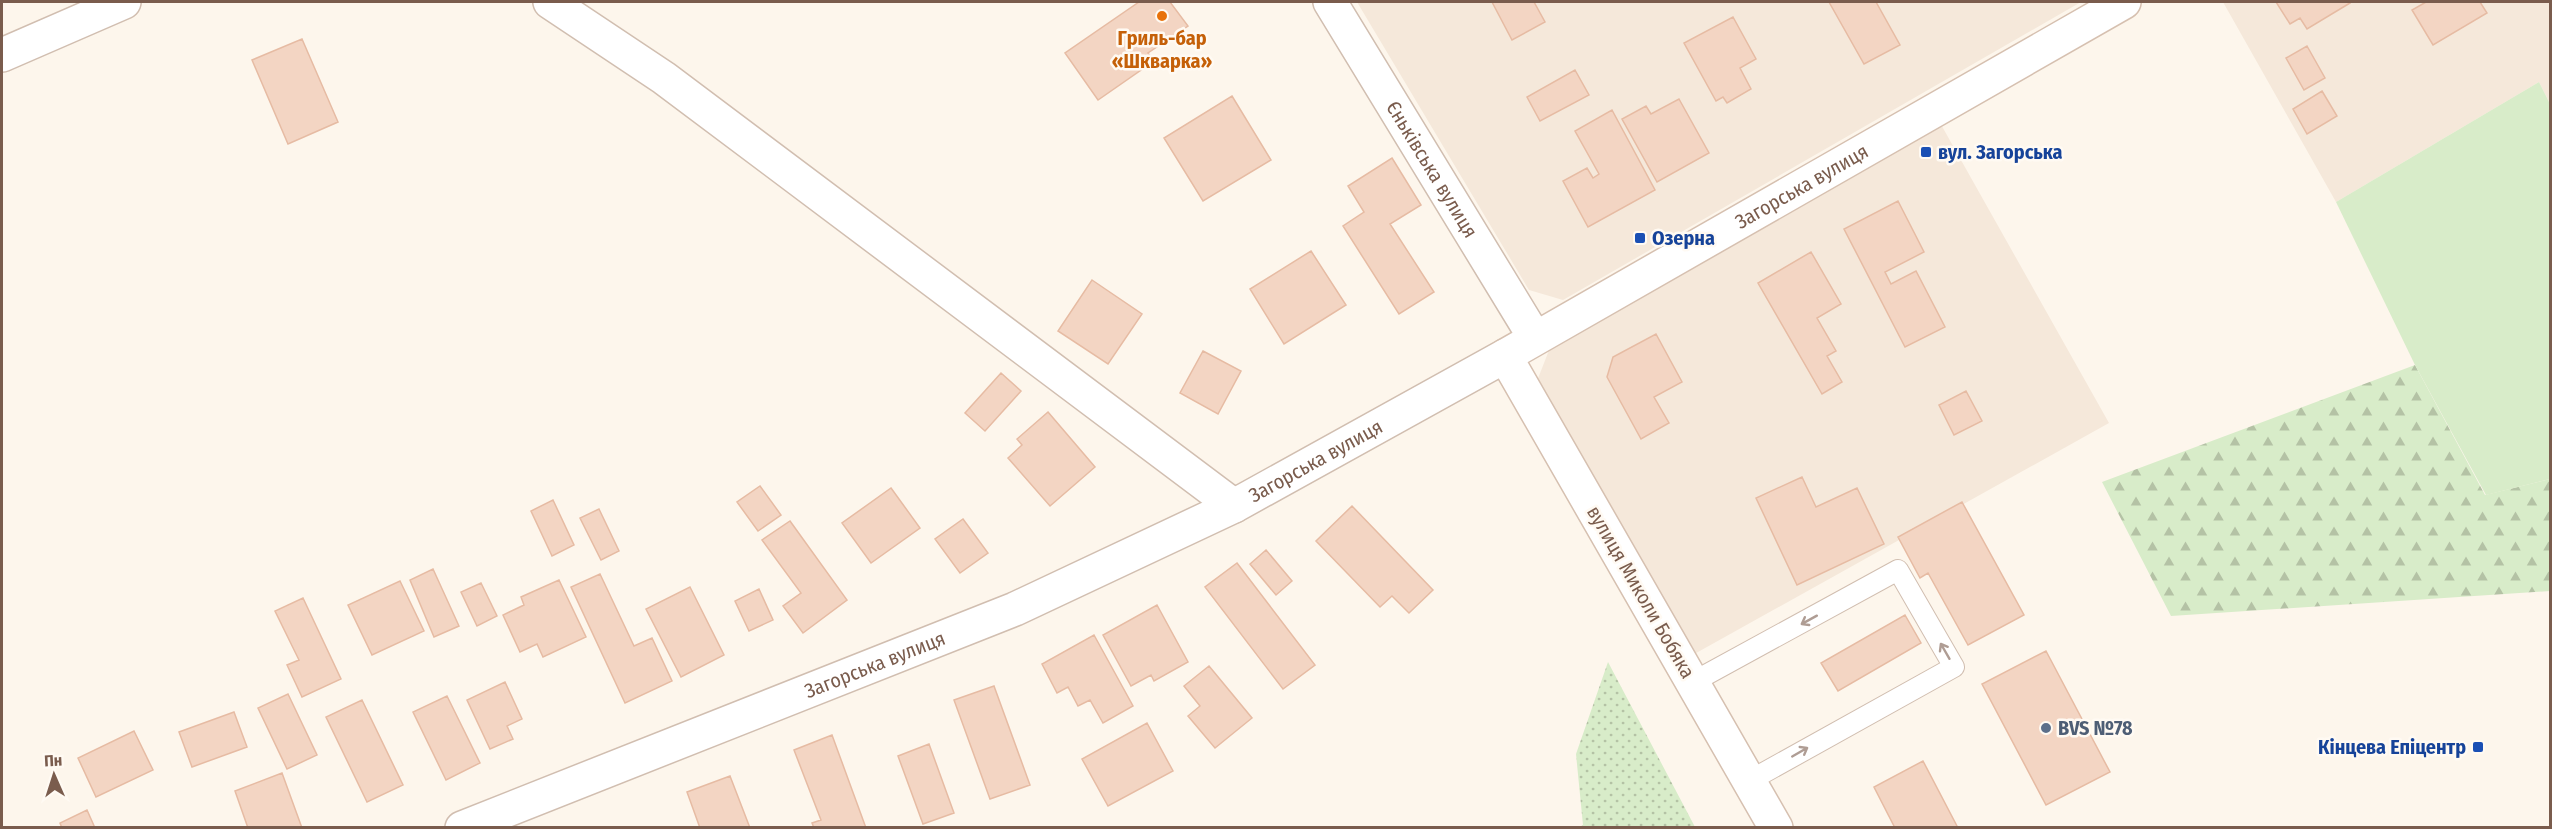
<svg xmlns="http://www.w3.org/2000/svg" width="2552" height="829" viewBox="0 0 2552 829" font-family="'Fira Sans Condensed',sans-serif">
	<defs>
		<pattern id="grass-dots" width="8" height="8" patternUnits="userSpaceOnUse" patternTransform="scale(1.5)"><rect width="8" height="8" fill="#d8ecc9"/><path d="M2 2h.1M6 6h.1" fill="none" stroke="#b4c2a5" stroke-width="1.8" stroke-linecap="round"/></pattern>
		<pattern id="forest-firs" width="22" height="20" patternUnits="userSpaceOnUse" patternTransform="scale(1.5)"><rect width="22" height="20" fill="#d8ecc9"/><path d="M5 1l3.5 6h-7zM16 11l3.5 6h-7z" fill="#b4c2a5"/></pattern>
	</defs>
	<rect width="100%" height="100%" fill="#fdf6ec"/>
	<path fill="#f5e8da" d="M 1357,2 L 2081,2 L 1563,300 L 1529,290 Z
		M 2223,2 L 2550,2 L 2550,104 L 2539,82 L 2336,202 Z
		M 1939,121 L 2109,423 L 1689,657 L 1537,381 L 1553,340 Z"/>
	<path fill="url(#grass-dots)" d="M 1608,662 L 1695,827 L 1580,827 L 1583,825 L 1576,754 Z"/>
	<path fill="url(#forest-firs)" d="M 2415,365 L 2485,495 L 2550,479 L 2550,591 L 2171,616 L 2102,482 Z"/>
	<path fill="#d8ecc9" d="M 2539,82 L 2550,104 L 2550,479 L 2486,495 L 2415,365 L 2336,202 Z"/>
	<path fill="#f3d5c3" stroke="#e6bba3" stroke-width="1.5" d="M 1139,2 L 1170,2 L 1188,26 L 1148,53 L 1154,61 L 1098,100 L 1065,53 Z
		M 1492,2 L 1534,2 L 1545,22 L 1512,40 Z
		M 1829,2 L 1876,2 L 1900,45 L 1864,64 Z
		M 2276,2 L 2349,2 L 2350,3 L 2307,29 L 2300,18 L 2290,24 Z
		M 2426,2 L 2480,2 L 2487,13 L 2433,45 L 2412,10 Z
		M 1733,17 L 1756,59 L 1740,68 L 1751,89 L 1727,103 L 1723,97 L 1716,101 L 1684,43 Z
		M 302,39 L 338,122 L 288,144 L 252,60 Z
		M 2307,46 L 2325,78 L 2304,90 L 2286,58 Z
		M 1575,70 L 1589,95 L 1540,121 L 1527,97 Z
		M 2322,91 L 2337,116 L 2307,134 L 2293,109 Z
		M 1232,96 L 1271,160 L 1203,201 L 1164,138 Z
		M 1679,99 L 1709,153 L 1657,182 L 1622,119 L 1646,106 L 1651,114 Z
		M 1612,110 L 1655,190 L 1588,227 L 1563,181 L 1587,168 L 1593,178 L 1599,174 L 1575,131 Z
		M 1392,158 L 1421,205 L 1390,224 L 1434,292 L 1399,314 L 1343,226 L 1364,212 L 1348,186 Z
		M 1898,201 L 1924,252 L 1885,272 L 1891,284 L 1916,271 L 1945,327 L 1905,347 L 1844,229 Z
		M 1311,251 L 1346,305 L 1284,344 L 1250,289 Z
		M 1811,252 L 1841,304 L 1817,318 L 1836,351 L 1827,356 L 1842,382 L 1822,394 L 1758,283 Z
		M 1092,280 L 1142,314 L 1108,364 L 1058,331 Z
		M 1656,334 L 1682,382 L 1654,397 L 1669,423 L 1641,439 L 1607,377 L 1613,357 Z
		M 1203,351 L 1241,371 L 1218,414 L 1180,393 Z
		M 1001,373 L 1021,391 L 985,431 L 965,413 Z
		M 1966,391 L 1982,421 L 1954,435 L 1939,405 Z
		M 1048,412 L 1095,467 L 1050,506 L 1008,458 L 1022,445 L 1017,439 Z
		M 1802,477 L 1816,507 L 1857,488 L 1884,544 L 1797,585 L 1756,498 Z
		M 760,486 L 781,515 L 758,531 L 737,502 Z
		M 891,488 L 920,528 L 871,563 L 842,523 Z
		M 553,500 L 574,545 L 552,556 L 531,511 Z
		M 1962,502 L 2024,615 L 1968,645 L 1928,573 L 1920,578 L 1898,537 Z
		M 1352,506 L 1433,590 L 1409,613 L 1392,596 L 1380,607 L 1316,541 Z
		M 599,509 L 619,551 L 601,560 L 580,518 Z
		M 963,519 L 988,553 L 960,573 L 935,539 Z
		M 790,521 L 847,600 L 803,633 L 783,606 L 801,593 L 762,540 Z
		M 1266,550 L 1292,581 L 1276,595 L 1250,564 Z
		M 1237,563 L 1315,665 L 1283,689 L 1205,587 Z
		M 433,569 L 459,626 L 434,637 L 410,580 Z
		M 600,574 L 634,646 L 652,638 L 672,681 L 625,703 L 571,587 Z
		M 559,580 L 586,637 L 543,657 L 537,644 L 520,652 L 503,615 L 524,605 L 521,597 Z
		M 400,581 L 424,631 L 372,655 L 348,605 Z
		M 481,583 L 497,616 L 477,626 L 461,592 Z
		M 690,587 L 724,655 L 681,677 L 646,609 Z
		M 759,589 L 773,620 L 749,631 L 735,601 Z
		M 303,598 L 341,679 L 302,697 L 287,665 L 299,660 L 275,611 Z
		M 1157,605 L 1188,662 L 1154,681 L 1151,675 L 1131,686 L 1103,635 Z
		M 1905,615 L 1921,643 L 1838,691 L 1821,663 Z
		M 1094,635 L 1133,706 L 1103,723 L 1090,700 L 1078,706 L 1068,687 L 1057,693 L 1042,664 Z
		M 2046,651 L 2110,772 L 2046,805 L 1982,684 Z
		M 1209,666 L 1252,718 L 1215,748 L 1188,716 L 1200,706 L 1184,686 Z
		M 505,682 L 522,719 L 507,726 L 513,739 L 490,749 L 467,700 Z
		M 994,686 L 1030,785 L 990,799 L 954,700 Z
		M 288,694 L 317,755 L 287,769 L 258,708 Z
		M 447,696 L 480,763 L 446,780 L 413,712 Z
		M 362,700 L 403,785 L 367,802 L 326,717 Z
		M 234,712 L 247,747 L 192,767 L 179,732 Z
		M 1147,723 L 1173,771 L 1108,806 L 1082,759 Z
		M 134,731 L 153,770 L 96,797 L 78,758 Z
		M 832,735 L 866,828 L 814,828 L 812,823 L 821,820 L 794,750 Z
		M 929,744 L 954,813 L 923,824 L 898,756 Z
		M 1923,761 L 1958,828 L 1895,828 L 1874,787 Z
		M 282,773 L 302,828 L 248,828 L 235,791 Z
		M 730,776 L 750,828 L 700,828 L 687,792 Z
		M 87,810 L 95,828 L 62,828 L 60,823 Z"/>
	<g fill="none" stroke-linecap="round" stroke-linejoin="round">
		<defs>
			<path id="lane" d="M 1693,682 L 1898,570 L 1954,667 L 1749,781"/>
			<g id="street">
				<path d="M 550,2 L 664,78 L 1234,506"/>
				<path id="s1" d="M 1330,2 L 1535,338"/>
				<path d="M 2,55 L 124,2"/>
				<path id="s2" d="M 462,828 L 1015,609 L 1234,506 L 1505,356"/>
			</g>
			<g id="secondary">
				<path id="s3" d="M 1776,828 L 1505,356 L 2124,2"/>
			</g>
		</defs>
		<use href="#lane" stroke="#d1beb0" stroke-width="22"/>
		<use href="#street" stroke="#d1beb0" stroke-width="36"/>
		<use href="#secondary" stroke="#d6c0b0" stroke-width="36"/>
		<use href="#lane" stroke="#fff" stroke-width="20"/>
		<use href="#street" stroke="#fff" stroke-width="33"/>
		<use href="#secondary" stroke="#fff" stroke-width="33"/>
	</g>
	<defs><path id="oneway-shaft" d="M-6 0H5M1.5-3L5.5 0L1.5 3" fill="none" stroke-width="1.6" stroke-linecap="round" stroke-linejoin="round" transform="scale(1.5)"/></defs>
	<g stroke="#af9d94">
		<use href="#oneway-shaft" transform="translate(1809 620) rotate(151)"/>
		<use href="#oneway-shaft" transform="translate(1945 651) rotate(-120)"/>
		<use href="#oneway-shaft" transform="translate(1800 752) rotate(-30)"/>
	</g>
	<circle fill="#e8710a" stroke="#fffaf3" stroke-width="2" cx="1162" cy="16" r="6"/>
	<g fill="#1a4fb4" stroke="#fffaf3" stroke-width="2">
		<rect x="1920" y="146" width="12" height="12" rx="3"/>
		<rect x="1634" y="232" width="12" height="12" rx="3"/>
		<rect x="2472" y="741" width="12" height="12" rx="3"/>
	</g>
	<circle fill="#5c6f8a" stroke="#fffaf3" stroke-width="2" cx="2046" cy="728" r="6"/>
	<g text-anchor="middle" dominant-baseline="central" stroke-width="5" stroke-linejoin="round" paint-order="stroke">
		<g font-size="20" font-weight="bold" fill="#c56008" stroke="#fffaf3">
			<text x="1162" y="38">Гриль-бар<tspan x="1162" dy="23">«Шкварка»</tspan></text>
		</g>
		<g font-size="20" font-weight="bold" fill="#164399" stroke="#fffaf3" text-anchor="start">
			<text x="1938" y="152">вул. Загорська</text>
			<text x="1652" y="238">Озерна</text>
			<text x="2466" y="747" text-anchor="end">Кінцева Епіцентр</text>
		</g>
		<g font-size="20" fill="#7a5c4d" stroke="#fffaf3">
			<text stroke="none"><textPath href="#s1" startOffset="196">Єньківська вулиця</textPath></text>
			<text stroke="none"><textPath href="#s3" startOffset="886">Загорська вулиця</textPath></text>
			<text stroke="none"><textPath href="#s2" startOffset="930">Загорська вулиця</textPath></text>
			<text transform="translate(1641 592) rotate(60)">вулиця Миколи Бобяка</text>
			<text stroke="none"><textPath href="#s2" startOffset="444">Загорська вулиця</textPath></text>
		</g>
		<g font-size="20" font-weight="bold" fill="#4e5e75" stroke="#fffaf3" text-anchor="start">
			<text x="2058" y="728">BVS №78</text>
		</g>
	</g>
	<rect width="2552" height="829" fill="none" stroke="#7a5c4d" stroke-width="6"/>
	<g transform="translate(54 775) rotate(357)" stroke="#fffaf3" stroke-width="4.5" paint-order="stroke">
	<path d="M0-4.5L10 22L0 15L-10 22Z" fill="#7a5c4d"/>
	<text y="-9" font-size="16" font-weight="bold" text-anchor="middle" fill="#7a5c4d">Пн</text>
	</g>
</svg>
